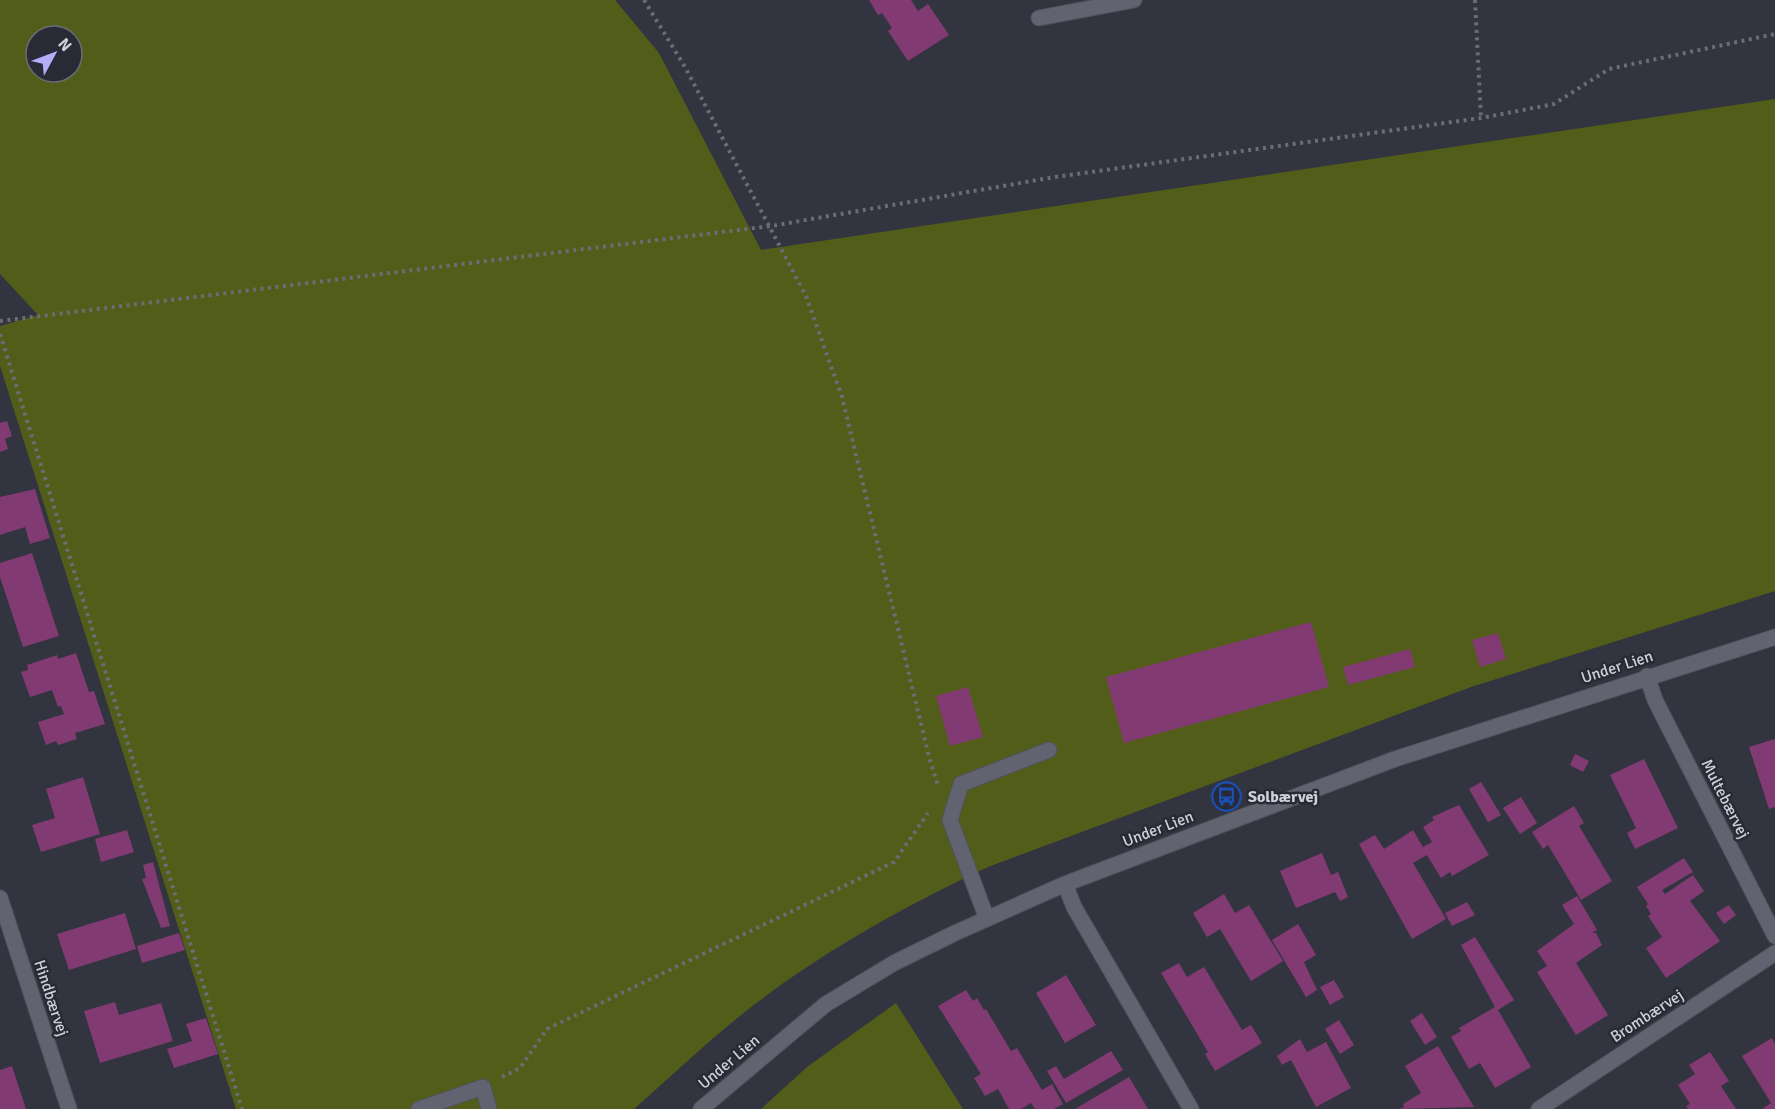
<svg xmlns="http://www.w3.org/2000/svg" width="1775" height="1109" viewBox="0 0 1775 1109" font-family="Signika,sans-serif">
	<rect width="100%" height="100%" fill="#32343f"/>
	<path fill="#535d1a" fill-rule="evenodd" d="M 0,0 L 615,0 L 659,53 L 761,250 L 1775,99 L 1775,591 L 1471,687 L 988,867 C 907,905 827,949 755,1004 C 713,1036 674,1074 634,1109 L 236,1109 L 0,366 L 0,326 L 38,315 L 0,274 ZM 36,36 L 72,36 L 72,72 L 36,72 Z
		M 896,1003 L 963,1109 L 761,1109 L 807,1067 Z"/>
	<path fill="#813b72" d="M 869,0 L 911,0 L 918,11 L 928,4 L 949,35 L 908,61 L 888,31 L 892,28 L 882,13 L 878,15 Z
		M 7,421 L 12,436 L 5,439 L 8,449 L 0,452 L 0,423 Z
		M 35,489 L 50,538 L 30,544 L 25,527 L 0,535 L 0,497 Z
		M 32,553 L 59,636 L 23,647 L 0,577 L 0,563 Z
		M 1311,622 L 1329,687 L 1124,743 L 1106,677 Z
		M 1498,633 L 1506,659 L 1480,667 L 1472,640 Z
		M 1410,649 L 1415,667 L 1348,685 L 1343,667 Z
		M 76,653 L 89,692 L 94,691 L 105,724 L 75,733 L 77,739 L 58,745 L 56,741 L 46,745 L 38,722 L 64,714 L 61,706 L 58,707 L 52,690 L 30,697 L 21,672 L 28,670 L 27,665 L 57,655 L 58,659 Z
		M 968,687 L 983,737 L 950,746 L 936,696 Z
		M 1775,739 L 1775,807 L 1769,809 L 1749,747 Z
		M 1575,754 L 1589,761 L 1583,772 L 1570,765 Z
		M 1644,759 L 1678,828 L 1635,849 L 1627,833 L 1636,828 L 1610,775 Z
		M 83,777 L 100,834 L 41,852 L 32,825 L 55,818 L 46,789 Z
		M 1481,782 L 1501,815 L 1488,822 L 1469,789 Z
		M 1521,797 L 1537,823 L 1520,834 L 1503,808 Z
		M 1459,805 L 1489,855 L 1452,876 L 1450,872 L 1441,878 L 1427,855 L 1413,863 L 1446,919 L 1412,939 L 1359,844 L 1375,835 L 1384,849 L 1413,830 L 1423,847 L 1432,842 L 1423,827 L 1434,820 L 1432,817 Z
		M 1574,806 L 1584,823 L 1579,826 L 1612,881 L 1581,900 L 1548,845 L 1543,849 L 1532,832 Z
		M 127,830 L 134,852 L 101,862 L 95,839 Z
		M 1322,853 L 1331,875 L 1338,872 L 1348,897 L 1340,901 L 1335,892 L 1296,908 L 1280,871 Z
		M 1684,858 L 1693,872 L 1662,890 L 1665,894 L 1693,875 L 1704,891 L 1690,901 L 1720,941 L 1666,978 L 1646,948 L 1662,937 L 1648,916 L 1651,914 L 1646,906 L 1648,904 L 1637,887 Z
		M 153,862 L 170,926 L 161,928 L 142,879 L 146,878 L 143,865 Z
		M 1224,894 L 1235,913 L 1249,905 L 1283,961 L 1251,981 L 1220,929 L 1207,937 L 1193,913 Z
		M 1577,896 L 1597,930 L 1592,933 L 1596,933 L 1602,945 L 1576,963 L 1608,1015 L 1576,1035 L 1537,972 L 1547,966 L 1537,951 L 1574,924 L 1562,905 Z
		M 1467,902 L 1475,915 L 1452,926 L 1445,913 Z
		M 1729,905 L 1736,915 L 1724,924 L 1716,913 Z
		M 125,913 L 136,949 L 69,970 L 57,934 Z
		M 1298,924 L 1316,955 L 1304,962 L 1317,990 L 1306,997 L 1272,940 Z
		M 179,933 L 185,950 L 142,963 L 137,946 Z
		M 1475,937 L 1514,1000 L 1498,1010 L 1531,1067 L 1495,1088 L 1480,1063 L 1469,1069 L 1451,1037 L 1461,1031 L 1459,1028 L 1495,1007 L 1461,945 Z
		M 1179,963 L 1187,977 L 1204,967 L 1242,1030 L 1251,1025 L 1262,1043 L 1215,1071 L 1205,1054 L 1208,1052 L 1161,973 Z
		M 1066,975 L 1096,1025 L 1065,1043 L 1036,993 Z
		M 1334,980 L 1344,997 L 1330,1005 L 1320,987 Z
		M 966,990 L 973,1001 L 977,998 L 984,1010 L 986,1009 L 1011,1051 L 1017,1048 L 1042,1090 L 1052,1084 L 1063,1104 L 1054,1109 L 1035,1109 L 1031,1103 L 1021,1109 L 1009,1109 L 998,1089 L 985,1096 L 974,1078 L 981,1074 L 938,1006 Z
		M 115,1002 L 119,1015 L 161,1003 L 173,1041 L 100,1063 L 84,1011 Z
		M 1422,1013 L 1437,1037 L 1425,1045 L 1410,1021 Z
		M 206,1018 L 218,1054 L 174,1068 L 167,1049 L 192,1041 L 186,1024 Z
		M 1339,1020 L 1354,1045 L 1340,1054 L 1325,1029 Z
		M 1772,1038 L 1775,1044 L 1775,1109 L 1762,1109 L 1771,1103 L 1742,1056 Z
		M 1300,1039 L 1307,1052 L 1326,1042 L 1351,1088 L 1316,1107 L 1291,1060 L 1282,1065 L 1277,1056 Z
		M 1438,1046 L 1474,1107 L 1400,1109 L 1404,1107 L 1403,1104 L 1421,1093 L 1405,1066 Z
		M 1111,1051 L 1123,1070 L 1066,1103 L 1047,1071 L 1056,1066 L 1064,1079 Z
		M 1710,1052 L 1729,1081 L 1721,1086 L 1736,1109 L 1688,1109 L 1686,1106 L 1690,1104 L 1678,1085 L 1695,1074 L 1689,1065 Z
		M 12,1066 L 26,1109 L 0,1109 L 0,1070 Z
		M 1129,1077 L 1148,1109 L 1075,1109 Z"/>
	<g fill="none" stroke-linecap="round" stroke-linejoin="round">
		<defs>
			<path id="minor" d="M 1039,18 L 1134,0
				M 1647,676 L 1655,700 L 1775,936
				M 1065,884 L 1074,907 L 1191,1109
				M 0,898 L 69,1109
				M 987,919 L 950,820 L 961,784 L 1049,750
				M 419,1109 L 483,1087 L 489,1109
				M 701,1109 L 826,1004 L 894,963 L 955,933 L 1065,884 L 1395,759 L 1775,637
				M 1539,1109 L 1775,953"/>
		</defs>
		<use href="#minor" stroke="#50525b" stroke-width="17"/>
		<path stroke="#6b6d76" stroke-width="4" stroke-dasharray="3 4.5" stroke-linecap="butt" d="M 644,0 L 685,67 L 806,296 L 842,397 L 929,757 L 938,786
			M 1475,0 L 1481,118
			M 0,321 L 771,226 L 1055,177 L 1481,118 L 1554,104 L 1609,69 L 1775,34
			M 0,334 L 242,1109
			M 502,1077 L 520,1068 L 547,1029 L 894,862 L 928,813"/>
		<use href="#minor" stroke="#626370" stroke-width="15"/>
	</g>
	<defs>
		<symbol id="bus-ring" viewBox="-11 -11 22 22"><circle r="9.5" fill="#282a35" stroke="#1a4fb4" stroke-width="1.5"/><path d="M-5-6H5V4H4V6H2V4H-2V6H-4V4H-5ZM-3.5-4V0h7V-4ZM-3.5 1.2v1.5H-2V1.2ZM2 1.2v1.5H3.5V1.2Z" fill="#1a4fb4"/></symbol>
	</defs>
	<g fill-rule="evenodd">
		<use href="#bus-ring" x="1210" y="780" width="33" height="33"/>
	</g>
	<g text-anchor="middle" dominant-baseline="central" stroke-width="5" stroke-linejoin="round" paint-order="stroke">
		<g font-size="16" fill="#cfd1d8" stroke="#282a35">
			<text transform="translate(1617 667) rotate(-18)">Under Lien</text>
			<text transform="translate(1725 799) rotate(63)">Multebærvej</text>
			<text transform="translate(1158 829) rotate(-21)">Under Lien</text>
			<text transform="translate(51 998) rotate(72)">Hindbærvej</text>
			<text transform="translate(1647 1016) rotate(-33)">Brombærvej</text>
			<text transform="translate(729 1062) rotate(-40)">Under Lien</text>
		</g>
		<g font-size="16" font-weight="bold" fill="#cfd1d8" stroke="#282a35" text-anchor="start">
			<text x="1248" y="797">Solbærvej</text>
		</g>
	</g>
	<g transform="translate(54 54) rotate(49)"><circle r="28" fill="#282a35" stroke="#6b6d76" stroke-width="1.5"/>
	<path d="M0-4.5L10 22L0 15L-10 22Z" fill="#b6acf8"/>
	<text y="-9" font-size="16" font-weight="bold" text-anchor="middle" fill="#cfd1d8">N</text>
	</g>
</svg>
